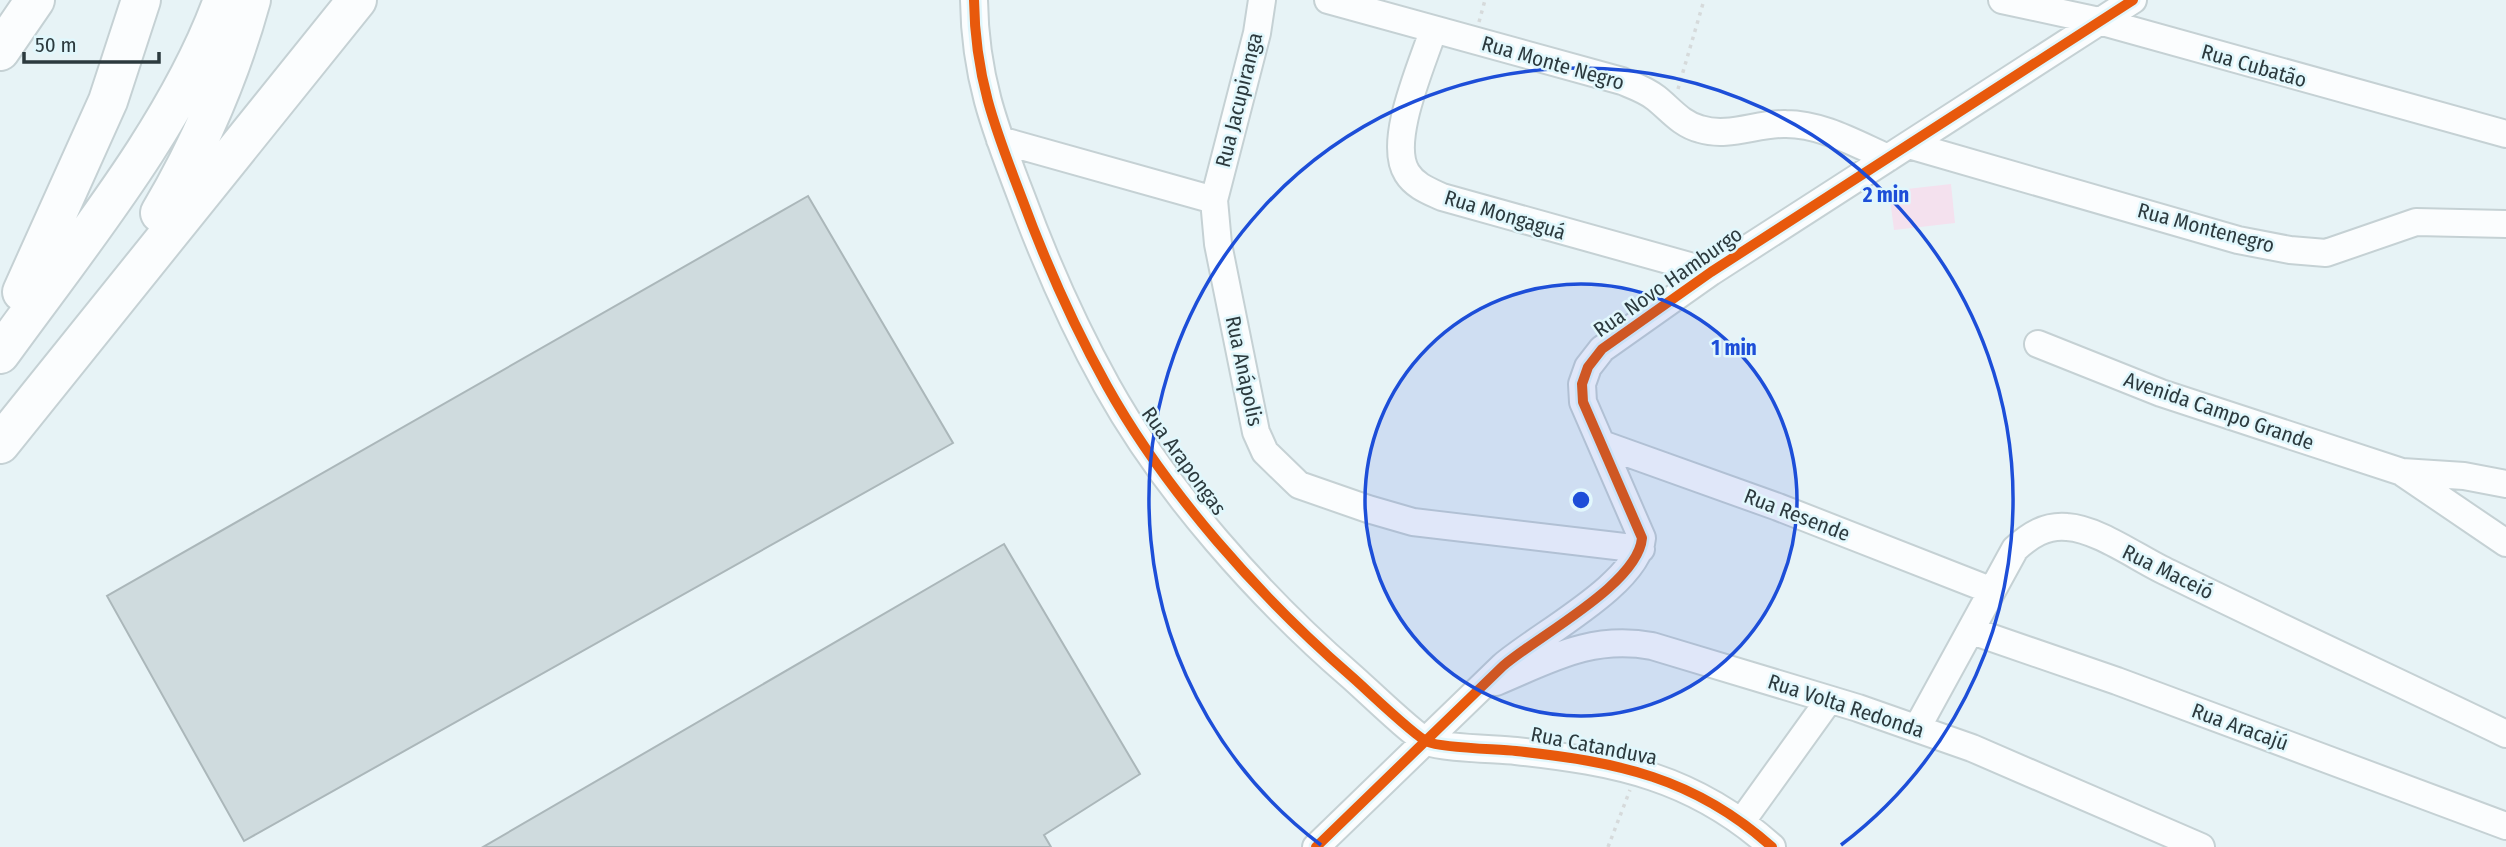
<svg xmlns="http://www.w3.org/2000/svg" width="2506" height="847" viewBox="0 0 2506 847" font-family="'Fira Sans Condensed',sans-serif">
	<rect width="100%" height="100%" fill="#e7f3f6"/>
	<path fill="#f4e1ee" d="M 1951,184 L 1955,223 L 1894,230 L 1889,191 Z"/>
	<path fill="#cfdbde" stroke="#abb7ba" stroke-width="2" d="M 808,196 L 953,443 L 244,841 L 107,596 Z
		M 1004,544 L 1140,774 L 1044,835 L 1051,847 L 483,847 Z"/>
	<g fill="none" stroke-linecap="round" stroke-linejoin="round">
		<defs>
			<path id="minor" d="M 974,0 C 975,76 994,126 1021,196 C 1045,261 1073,325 1107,386 C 1166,492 1260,597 1351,676 C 1366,689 1414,736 1428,742 C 1442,748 1498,749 1516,751 C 1617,762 1694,777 1772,847
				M 1328,0 L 1622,81 C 1634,86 1646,90 1656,98 C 1671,110 1681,124 1700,129 C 1729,138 1757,123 1786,124 C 1822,124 1856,144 1888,158
				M 2002,0 L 2099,21 L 2506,134
				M 1433,31 C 1422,65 1387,142 1407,173 C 1415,186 1429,191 1442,197 L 1711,272
				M 1000,140 L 1214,200 L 1218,244 L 1256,432 L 1265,452 L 1299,485 L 1368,509 L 1413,522 L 1641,549
				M 1909,145 L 2238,240 L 2290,250 L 2326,253 L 2416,222 L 2506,224
				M 1214,200 L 1257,33 L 1262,0
				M 2038,344 L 2161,393 L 2402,472 L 2464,476 L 2506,484
				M 1602,444 L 1778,507 L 1990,590
				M 2403,473 L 2506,543
				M 1972,631 L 2117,681 L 2506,826
				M 1496,682 C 1551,659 1591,635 1652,646 L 1858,708 L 1972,748 L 2201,847
				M 1917,728 L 2015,549 C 2030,535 2046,525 2067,527 C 2099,529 2140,560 2169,573 C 2281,628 2394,680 2506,734
				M 1742,821 L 1829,700
				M 1316,847 L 1503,666 C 1539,635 1638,584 1642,538 L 1583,402 L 1582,384 L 1588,367 L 1602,349 L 1711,272 L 2133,0"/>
			<path id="highway" d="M 0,51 L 35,0
				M 160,213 C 200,145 230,76 251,0
				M 22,292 L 108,101 L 141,0
				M 0,354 C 78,246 178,125 223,0
				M 0,444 L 357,0"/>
		</defs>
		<use href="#minor" stroke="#c5d1d4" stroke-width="30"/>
		<use href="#highway" stroke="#c5d1d4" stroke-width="42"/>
		<path stroke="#d6dadb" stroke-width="3.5" stroke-dasharray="3.5 5" stroke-linecap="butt" d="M 1479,22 L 1485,0
			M 1678,89 L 1704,0
			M 1608,847 L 1630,790"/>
		<use href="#minor" stroke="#fbfdfe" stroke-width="26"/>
		<use href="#highway" stroke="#fbfdfe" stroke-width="38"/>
		<defs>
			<path id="cycleway" d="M 974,0 C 975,76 994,126 1021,196 C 1045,261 1073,325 1107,386 C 1166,492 1260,597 1351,676 C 1366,689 1414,736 1428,742 C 1442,748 1498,749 1516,751 C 1617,762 1694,777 1772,847
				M 1316,847 L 1503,666 C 1539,635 1638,584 1642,538 L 1583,402 L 1582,384 L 1588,367 L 1602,349 L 1711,272 L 2133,0"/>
		</defs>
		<use href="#cycleway" stroke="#e1f7fc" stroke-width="15"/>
		<use href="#cycleway" stroke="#e8590c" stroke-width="10"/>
	</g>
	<circle cx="1581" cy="500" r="216" fill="#1d4ed8" fill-opacity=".12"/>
	<g fill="none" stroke="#1d4ed8" stroke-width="3.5">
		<circle cx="1581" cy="500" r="216"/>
		<path d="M1321 845A432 432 0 1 1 1841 845"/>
	</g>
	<g text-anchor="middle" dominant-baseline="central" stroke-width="5" stroke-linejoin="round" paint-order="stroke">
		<g font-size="21" fill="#2c3a3e" stroke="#e1f7fc">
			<text transform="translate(1553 63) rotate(16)">Rua Monte Negro</text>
			<text transform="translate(2254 66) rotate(16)">Rua Cubatão</text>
			<text transform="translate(1239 100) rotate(-76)">Rua Jacupiranga</text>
			<text transform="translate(1505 215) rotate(17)">Rua Mongaguá</text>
			<text transform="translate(2206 228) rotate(15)">Rua Montenegro</text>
			<text transform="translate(1668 282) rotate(-35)">Rua Novo Hamburgo</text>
			<text transform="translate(1244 371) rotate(78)">Rua Anápolis</text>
			<text transform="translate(2219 411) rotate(19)">Avenida Campo Grande</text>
			<text transform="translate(1184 461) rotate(54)">Rua Arapongas</text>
			<text transform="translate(1797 515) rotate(21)">Rua Resende</text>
			<text transform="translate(2168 572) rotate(26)">Rua Maceió</text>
			<text transform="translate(1846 706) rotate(18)">Rua Volta Redonda</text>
			<text transform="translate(2240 727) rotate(20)">Rua Aracajú</text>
			<text transform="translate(1594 746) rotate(11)">Rua Catanduva</text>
		</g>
	</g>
	<circle cx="1581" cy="500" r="10" fill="#1d4ed8" stroke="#e1f7fc" stroke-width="3.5"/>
	<g font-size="21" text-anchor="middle" font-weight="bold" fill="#1d4ed8" stroke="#e1f7fc" stroke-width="5" stroke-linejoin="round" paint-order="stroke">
		<text x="1886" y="202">2 min</text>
		<text x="1734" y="355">1 min</text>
	</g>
	<path d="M24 52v10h135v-10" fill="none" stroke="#2c3a3e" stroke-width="3.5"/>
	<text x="35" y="52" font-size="21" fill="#2c3a3e" stroke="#e1f7fc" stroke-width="5" paint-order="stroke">50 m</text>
</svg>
